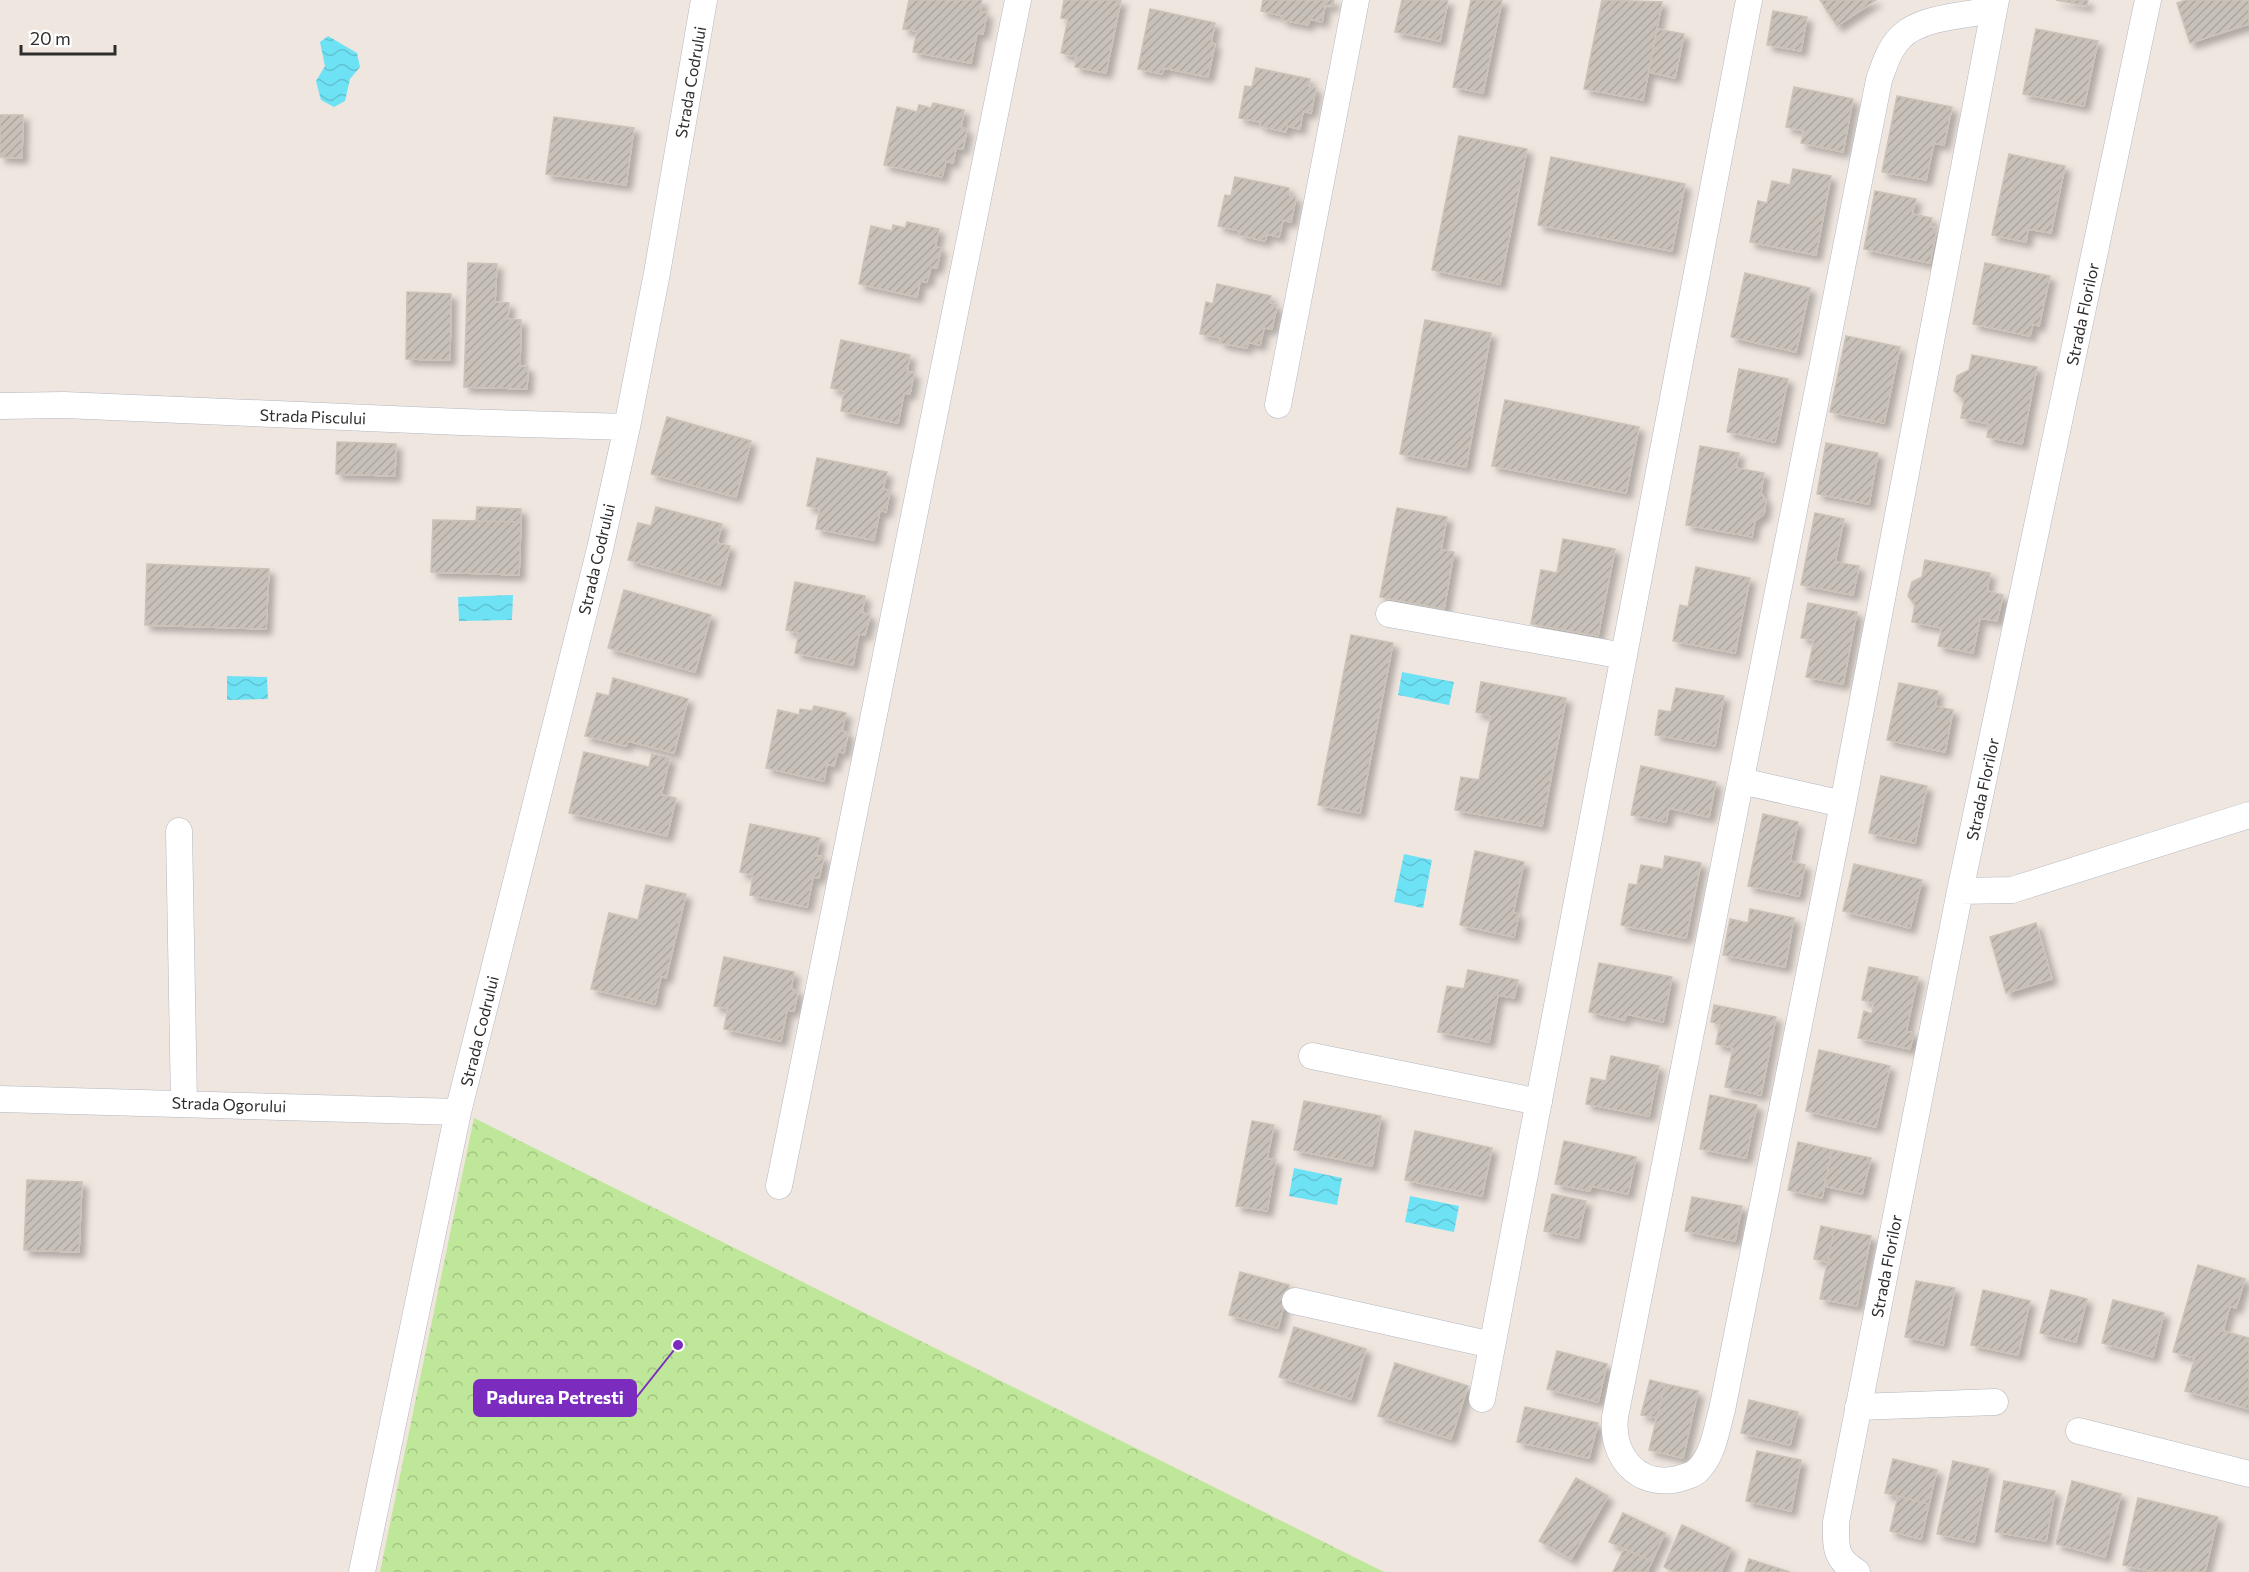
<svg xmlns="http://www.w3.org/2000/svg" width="2249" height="1572" viewBox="0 0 2249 1572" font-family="Commissioner,sans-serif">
	<defs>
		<pattern id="forest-crowns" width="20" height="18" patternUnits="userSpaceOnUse" patternTransform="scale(1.5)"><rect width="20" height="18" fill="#bee799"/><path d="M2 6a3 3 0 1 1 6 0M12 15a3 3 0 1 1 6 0" fill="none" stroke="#a4c684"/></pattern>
		<pattern id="water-waves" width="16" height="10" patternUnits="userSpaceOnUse" patternTransform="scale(1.5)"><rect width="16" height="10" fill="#6ee2f5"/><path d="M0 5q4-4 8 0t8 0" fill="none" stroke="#60c2d2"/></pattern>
		<pattern id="building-hatch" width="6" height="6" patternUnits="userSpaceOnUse" patternTransform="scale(1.5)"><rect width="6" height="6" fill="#c8c1ba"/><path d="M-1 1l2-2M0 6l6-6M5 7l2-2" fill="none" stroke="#aca6a0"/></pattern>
		<filter id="shadow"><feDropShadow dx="5.5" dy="5.5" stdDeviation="3" flood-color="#0004"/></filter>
	</defs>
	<rect width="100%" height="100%" fill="#efe6df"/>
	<path fill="url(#forest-crowns)" d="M 474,1118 L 1384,1572 L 380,1572 Z"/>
	<path fill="url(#water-waves)" d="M 328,36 L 357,53 L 360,67 L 350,79 L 345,101 L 334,107 L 321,100 L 316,81 L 325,66 L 320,42 Z
		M 513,595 L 512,620 L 459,621 L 458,597 Z
		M 1402,672 L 1454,682 L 1449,705 L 1398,695 Z
		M 227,676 L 267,677 L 268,699 L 227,700 Z
		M 1404,854 L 1432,860 L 1423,908 L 1394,902 Z
		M 1294,1168 L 1342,1178 L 1337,1205 L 1289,1196 Z
		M 1410,1196 L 1459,1206 L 1454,1232 L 1405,1222 Z"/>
	<path fill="url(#building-hatch)" stroke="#cbc2b8" stroke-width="1.5" filter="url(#shadow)" d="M 909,0 L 982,0 L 980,12 L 987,13 L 983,34 L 977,33 L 971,63 L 913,52 L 917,31 L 903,29 Z
		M 1064,0 L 1121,0 L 1106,73 L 1075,67 L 1077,57 L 1061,53 L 1068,19 L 1061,18 Z
		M 1263,0 L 1334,0 L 1333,6 L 1325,5 L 1322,22 L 1310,19 L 1308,25 L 1282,20 L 1283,16 L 1261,11 Z
		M 1402,0 L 1448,0 L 1440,41 L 1395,32 Z
		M 1471,0 L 1502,0 L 1483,93 L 1453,87 Z
		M 1602,0 L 1662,2 L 1643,100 L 1584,89 Z
		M 1820,0 L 1876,0 L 1837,26 Z
		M 2056,0 L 2088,0 L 2087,6 Z
		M 2186,0 L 2249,0 L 2249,24 L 2190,43 L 2177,3 Z
		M 1150,9 L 1215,23 L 1211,43 L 1215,44 L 1208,77 L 1164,68 L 1162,74 L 1138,69 Z
		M 1773,11 L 1807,17 L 1801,51 L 1767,45 Z
		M 1657,29 L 1684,34 L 1675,78 L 1649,72 Z
		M 2036,29 L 2098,41 L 2084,106 L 2023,94 Z
		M 1256,68 L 1310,79 L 1308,86 L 1316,88 L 1311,113 L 1303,111 L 1300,129 L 1287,126 L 1286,132 L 1260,126 L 1261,122 L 1239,118 L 1245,86 L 1252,87 Z
		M 1794,87 L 1853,99 L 1843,152 L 1801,143 L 1804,131 L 1786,127 Z
		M 1897,96 L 1952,107 L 1944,145 L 1934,143 L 1926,180 L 1882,172 Z
		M 933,103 L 964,110 L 961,128 L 967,129 L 963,149 L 956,148 L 953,163 L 946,161 L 942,177 L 884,165 L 897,107 L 917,112 L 919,105 L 931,108 Z
		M 0,115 L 23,115 L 22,158 L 0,157 Z
		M 554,117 L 634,128 L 626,185 L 546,174 Z
		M 1459,136 L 1527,149 L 1500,284 L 1432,270 Z
		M 2009,154 L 2065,166 L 2051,233 L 2028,229 L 2026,242 L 1992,235 Z
		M 1551,157 L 1685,184 L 1672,251 L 1538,225 Z
		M 1793,169 L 1831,176 L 1816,255 L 1750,242 L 1758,201 L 1767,203 L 1772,181 L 1790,185 Z
		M 1235,177 L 1289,188 L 1288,195 L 1296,197 L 1291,222 L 1283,220 L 1279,237 L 1267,234 L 1265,241 L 1239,235 L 1240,231 L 1218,226 L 1225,195 L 1231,196 Z
		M 1875,191 L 1916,199 L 1912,214 L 1932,218 L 1930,227 L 1937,228 L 1930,263 L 1864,249 Z
		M 907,222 L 939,229 L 935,247 L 941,248 L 937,268 L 931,267 L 927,282 L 920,281 L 917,297 L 859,284 L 871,226 L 892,231 L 893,225 L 905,228 Z
		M 468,263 L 497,264 L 495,302 L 509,303 L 508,319 L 521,320 L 520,366 L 528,367 L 527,389 L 464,387 Z
		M 1985,263 L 2050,276 L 2039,326 L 2033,324 L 2030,336 L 1973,324 Z
		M 1745,273 L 1810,288 L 1796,352 L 1731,337 Z
		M 1217,284 L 1271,296 L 1269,303 L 1277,305 L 1272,329 L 1264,328 L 1260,345 L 1248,342 L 1247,348 L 1220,343 L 1221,338 L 1200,334 L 1206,302 L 1213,304 Z
		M 407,292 L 451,294 L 450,360 L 406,359 Z
		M 1425,320 L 1491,333 L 1466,467 L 1400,454 Z
		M 1846,336 L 1900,347 L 1884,423 L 1830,412 Z
		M 841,340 L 910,355 L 907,372 L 914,373 L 910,394 L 904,393 L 898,423 L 841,411 L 844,391 L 831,388 Z
		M 1972,355 L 2037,367 L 2022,444 L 1987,437 L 1989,424 L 1961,418 L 1964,400 L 1954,391 L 1957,376 L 1969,370 Z
		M 1739,369 L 1788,379 L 1775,442 L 1727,432 Z
		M 1505,400 L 1639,427 L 1626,493 L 1492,466 Z
		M 667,417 L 751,441 L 736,497 L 651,474 Z
		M 337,442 L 396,444 L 395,476 L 336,474 Z
		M 1826,443 L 1878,453 L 1869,504 L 1817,494 Z
		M 1700,446 L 1739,453 L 1736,468 L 1764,473 L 1761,493 L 1766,501 L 1764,514 L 1755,521 L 1752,537 L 1686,525 Z
		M 817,458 L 887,472 L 883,489 L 890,491 L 886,512 L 880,510 L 874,540 L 816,529 L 820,509 L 807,506 Z
		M 477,507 L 521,509 L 521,522 L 476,521 Z
		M 656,507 L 722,524 L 717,543 L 730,546 L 720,585 L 628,560 L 638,523 L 651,526 Z
		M 1397,508 L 1447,517 L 1441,550 L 1454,552 L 1444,609 L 1380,597 Z
		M 1815,513 L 1844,519 L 1835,562 L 1859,566 L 1853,595 L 1801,585 Z
		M 433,520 L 521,522 L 519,575 L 431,572 Z
		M 1563,539 L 1615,549 L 1598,636 L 1531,624 L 1541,570 L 1557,573 Z
		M 1925,560 L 1990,573 L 1987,591 L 2003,595 L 1997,621 L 1980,618 L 1973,653 L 1938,646 L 1942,628 L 1912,622 L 1915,605 L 1908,596 L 1912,582 L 1922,577 Z
		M 147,564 L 269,569 L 266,629 L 145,625 Z
		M 1696,567 L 1750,578 L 1735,653 L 1673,641 L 1680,605 L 1688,607 Z
		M 795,582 L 865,596 L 862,613 L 870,615 L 865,635 L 859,634 L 853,665 L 795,653 L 799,633 L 786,630 Z
		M 624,590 L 711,615 L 695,672 L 608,648 Z
		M 1808,603 L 1857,612 L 1843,684 L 1806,677 L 1814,640 L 1801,638 Z
		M 1351,635 L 1393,643 L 1360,813 L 1318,805 Z
		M 613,678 L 688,699 L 674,753 L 628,741 L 626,746 L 585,736 L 597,693 L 609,696 Z
		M 1481,682 L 1566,698 L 1542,826 L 1455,810 L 1461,777 L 1479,780 L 1491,716 L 1476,712 Z
		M 1899,683 L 1938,691 L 1935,706 L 1953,710 L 1945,752 L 1887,740 Z
		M 1676,688 L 1724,696 L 1715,746 L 1655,735 L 1659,710 L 1671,712 Z
		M 814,706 L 846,713 L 842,731 L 848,733 L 844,753 L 838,751 L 834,766 L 827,764 L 824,781 L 766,768 L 778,710 L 799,715 L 800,709 L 812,711 Z
		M 584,752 L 649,767 L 652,754 L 670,758 L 661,795 L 676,798 L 667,836 L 569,813 Z
		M 1641,766 L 1716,782 L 1709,817 L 1669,808 L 1666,822 L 1631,815 Z
		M 1881,776 L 1927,786 L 1915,843 L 1869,833 Z
		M 1763,814 L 1798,822 L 1790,861 L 1805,865 L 1799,896 L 1748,886 Z
		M 750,824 L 820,838 L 816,856 L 824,857 L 819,878 L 813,877 L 807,907 L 750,895 L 753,875 L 740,872 Z
		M 1475,851 L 1524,862 L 1513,913 L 1519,914 L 1514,937 L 1460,925 Z
		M 1665,856 L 1701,863 L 1686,938 L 1621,925 L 1629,884 L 1637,885 L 1641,865 L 1663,869 Z
		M 1854,864 L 1922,880 L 1910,928 L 1843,911 Z
		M 646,885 L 686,894 L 666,978 L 661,976 L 655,1004 L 591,989 L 609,913 L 638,920 Z
		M 1750,909 L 1794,918 L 1785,967 L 1723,955 L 1730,919 L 1748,923 Z
		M 2036,923 L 2052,979 L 2006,993 L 1990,937 Z
		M 724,957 L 794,972 L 791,989 L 798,991 L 794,1011 L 787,1010 L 781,1041 L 724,1029 L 728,1008 L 714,1006 Z
		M 1599,963 L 1672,977 L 1663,1022 L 1626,1014 L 1625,1020 L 1589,1012 Z
		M 1869,967 L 1918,977 L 1906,1032 L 1914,1033 L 1910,1049 L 1858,1038 L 1864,1011 L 1872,1014 L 1874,1003 L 1862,1000 Z
		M 1468,970 L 1518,980 L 1514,998 L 1498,995 L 1489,1042 L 1438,1032 L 1447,986 L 1464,989 Z
		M 1714,1005 L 1776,1017 L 1761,1095 L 1725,1087 L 1733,1048 L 1716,1044 L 1720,1024 L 1711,1022 Z
		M 1819,1050 L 1890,1066 L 1876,1127 L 1806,1111 Z
		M 1611,1056 L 1659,1066 L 1649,1116 L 1586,1104 L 1591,1078 L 1606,1081 Z
		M 1710,1095 L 1757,1105 L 1746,1158 L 1700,1149 Z
		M 1304,1101 L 1381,1116 L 1372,1166 L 1294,1150 Z
		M 1252,1121 L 1274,1125 L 1267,1159 L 1276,1160 L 1267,1211 L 1236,1206 Z
		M 1415,1131 L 1492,1148 L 1482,1196 L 1405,1180 Z
		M 1564,1141 L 1636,1157 L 1628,1194 L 1591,1186 L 1590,1191 L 1555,1184 Z
		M 1798,1142 L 1832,1150 L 1822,1198 L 1788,1190 Z
		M 1832,1150 L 1871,1158 L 1862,1194 L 1824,1186 Z
		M 27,1180 L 82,1182 L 79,1252 L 24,1250 Z
		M 1552,1194 L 1586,1201 L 1578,1238 L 1544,1231 Z
		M 1692,1197 L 1742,1206 L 1735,1241 L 1685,1231 Z
		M 1821,1226 L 1834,1229 L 1828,1262 L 1814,1259 Z
		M 1834,1229 L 1871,1236 L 1857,1306 L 1820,1299 Z
		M 2198,1265 L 2245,1279 L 2236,1308 L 2230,1306 L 2223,1331 L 2249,1338 L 2249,1409 L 2185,1391 L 2195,1358 L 2173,1352 Z
		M 1240,1272 L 1289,1285 L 1278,1328 L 1229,1315 Z
		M 1916,1281 L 1955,1288 L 1943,1345 L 1905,1337 Z
		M 1983,1290 L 2030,1301 L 2018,1355 L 1971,1345 Z
		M 2051,1290 L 2087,1299 L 2076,1342 L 2040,1333 Z
		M 2113,1300 L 2164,1313 L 2153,1357 L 2102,1343 Z
		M 1294,1327 L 1366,1349 L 1351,1399 L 1279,1377 Z
		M 1557,1351 L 1607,1364 L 1598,1402 L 1547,1389 Z
		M 1395,1363 L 1468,1386 L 1451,1439 L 1378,1416 Z
		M 1650,1380 L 1665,1384 L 1657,1418 L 1641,1415 Z
		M 1665,1384 L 1698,1391 L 1683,1458 L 1649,1450 Z
		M 1749,1400 L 1798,1412 L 1790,1445 L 1741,1433 Z
		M 1525,1407 L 1598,1423 L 1589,1458 L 1517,1442 Z
		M 1757,1451 L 1801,1460 L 1791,1511 L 1746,1501 Z
		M 1893,1459 L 1937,1470 L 1929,1504 L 1885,1493 Z
		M 1953,1461 L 1989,1469 L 1974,1542 L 1937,1534 Z
		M 1576,1478 L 1608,1496 L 1571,1559 L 1539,1541 Z
		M 2004,1481 L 2055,1491 L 2046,1541 L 1995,1532 Z
		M 2072,1481 L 2121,1494 L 2105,1557 L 2056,1544 Z
		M 1898,1496 L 1929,1504 L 1921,1539 L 1890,1531 Z
		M 2138,1498 L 2218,1517 L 2205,1572 L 2154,1572 L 2123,1565 Z
		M 1623,1513 L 1665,1533 L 1652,1561 L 1609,1542 Z
		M 1682,1525 L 1731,1548 L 1721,1572 L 1674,1572 L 1664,1567 Z
		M 1624,1549 L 1652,1561 L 1647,1572 L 1613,1572 Z
		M 1749,1559 L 1790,1572 L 1745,1572 Z"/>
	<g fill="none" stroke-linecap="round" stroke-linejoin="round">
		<defs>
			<path id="minor" d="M 1994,10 C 1967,15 1919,17 1900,38 C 1889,49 1884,66 1879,80 L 1615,1417 C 1611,1456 1637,1488 1678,1479 C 1685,1477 1693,1475 1698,1470 C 1714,1454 1716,1430 1722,1410 L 1843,804 L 1994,10 L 1996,0
				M 1278,405 L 1356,0
				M 0,406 L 64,405 L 461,422 L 627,427
				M 1389,614 L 1624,656
				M 1741,781 L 1843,804
				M 179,831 L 184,1103
				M 1960,891 L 2012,890 L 2249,815
				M 1312,1056 L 1539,1102
				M 0,1099 L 458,1112
				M 779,1186 L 1018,0
				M 1295,1301 L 1492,1345
				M 1482,1399 L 1749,0
				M 1858,1407 L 1995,1402
				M 2079,1431 L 2249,1474
				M 362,1572 L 458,1112 L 600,549 L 627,427 L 657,273 L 704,0
				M 1857,1572 C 1834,1558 1836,1547 1836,1522 L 1960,891 L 2148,0"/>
		</defs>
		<use href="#minor" stroke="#b3b7c1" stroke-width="27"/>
		<use href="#minor" stroke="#fff" stroke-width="26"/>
	</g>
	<g text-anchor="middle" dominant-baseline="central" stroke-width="4.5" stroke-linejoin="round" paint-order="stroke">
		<g font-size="16" fill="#2d2d2d" stroke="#fff">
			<text transform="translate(690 82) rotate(-80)">Strada Codrului</text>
			<text transform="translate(2082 314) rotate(-78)">Strada Florilor</text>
			<text transform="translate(313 416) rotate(2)">Strada Piscului</text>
			<text transform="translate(596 559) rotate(-77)">Strada Codrului</text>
			<text transform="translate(1982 789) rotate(-78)">Strada Florilor</text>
			<text transform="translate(479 1031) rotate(-76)">Strada Codrului</text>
			<text transform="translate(229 1104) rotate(2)">Strada Ogorului</text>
			<text transform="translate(1886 1266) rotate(-79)">Strada Florilor</text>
		</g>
	</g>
	<path fill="none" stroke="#7b2cbf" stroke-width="2" d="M678 1345L636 1398"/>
	<circle fill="#7b2cbf" stroke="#fff" stroke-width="2" cx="678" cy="1345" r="6"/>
	<rect fill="#7b2cbf" stroke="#7b2cbf" stroke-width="2" x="474" y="1380" width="162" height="36" rx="6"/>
	<g font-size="18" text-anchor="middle" font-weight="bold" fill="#fff">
		<text x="555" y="1404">Padurea Petresti</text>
	</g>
	<path d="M21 45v9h94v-9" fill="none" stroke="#2d2d2d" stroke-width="3"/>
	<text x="30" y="45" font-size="18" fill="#2d2d2d" stroke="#ffffff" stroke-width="4.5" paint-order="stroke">20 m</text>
</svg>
